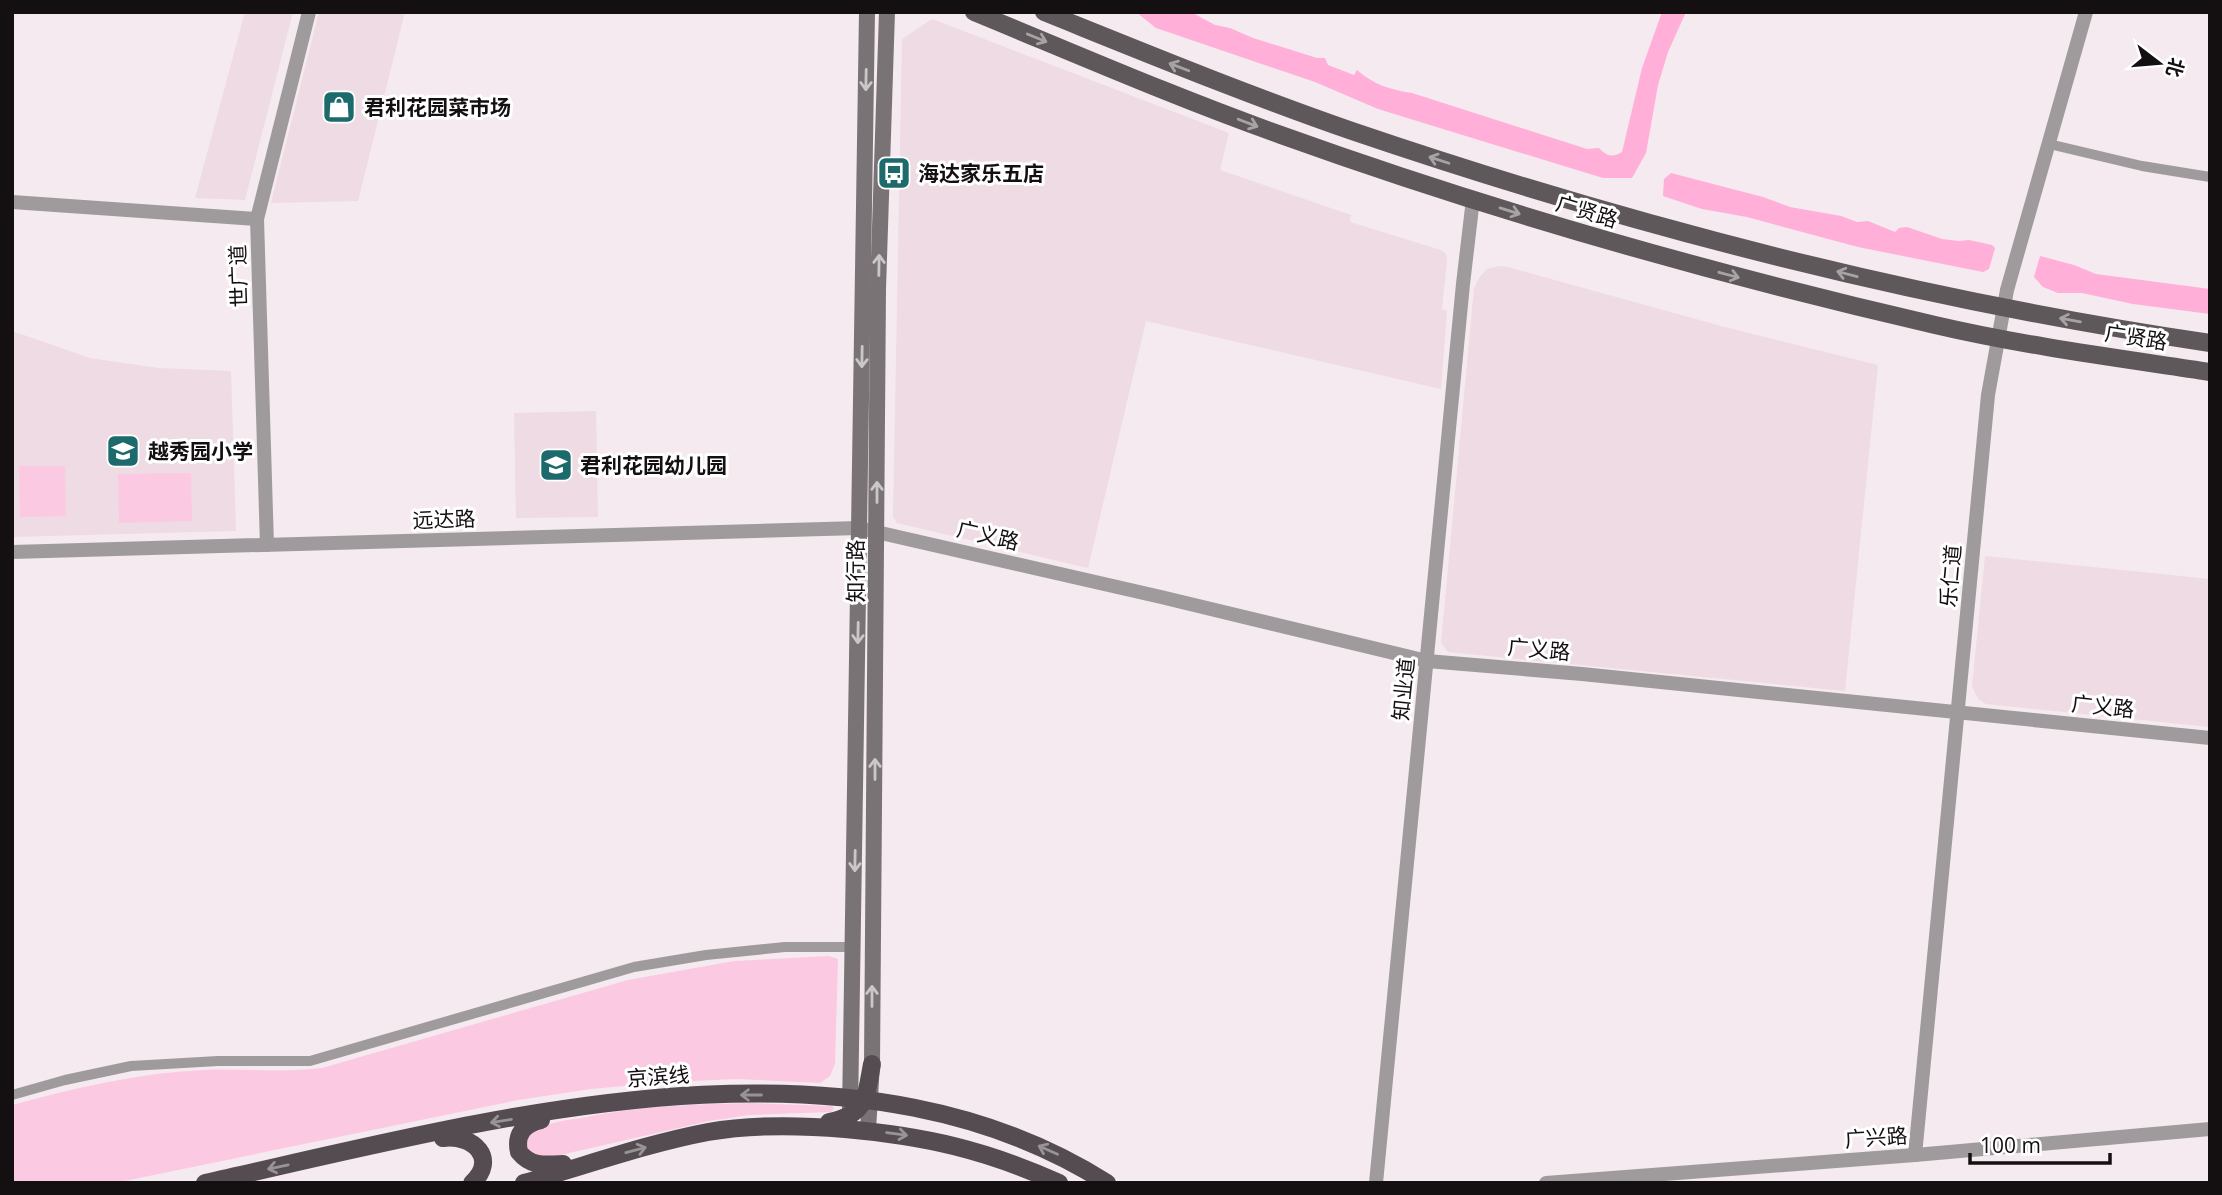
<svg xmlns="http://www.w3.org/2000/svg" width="2222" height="1195" font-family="'Open Sans','Noto Sans SC',sans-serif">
<rect width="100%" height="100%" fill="#f5eaef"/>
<g fill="#eedbe4">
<polygon points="245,12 293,12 245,200 195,198"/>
<polygon points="319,12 405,12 358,201 271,203"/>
<polygon points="932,19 1229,133 1220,170 1351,215 1350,222 1441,250 1446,254 1447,261 1442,309 1447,311 1441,389 1146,321 1088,568 897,523 893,517 902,39"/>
<polygon points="1499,266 1508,267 1721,326 1878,365 1845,691 1448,652 1441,643 1474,288 1479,278 1487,269"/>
<polygon points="12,331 90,358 158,368 231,371 236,531 12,537"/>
<polygon points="596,411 598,517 516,518 514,413"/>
<polygon points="1985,556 2210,579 2210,727 1986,704 1978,699 1972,686"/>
</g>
<g fill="#fcc9e2">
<polygon points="19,466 65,466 66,516 20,517"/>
<polygon points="191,473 192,521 119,523 118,474"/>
<path d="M829,956L838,959L835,1064L830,1076L820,1083L737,1079L668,1082L591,1089L518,1100L115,1183H12V1105C75,1088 138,1073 203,1070C243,1068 283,1073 322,1068L628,980L734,961Z"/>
<path d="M752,1103L832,1106L834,1109L831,1112L749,1115L709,1121L543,1159L526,1150L525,1136C545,1122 563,1121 586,1117C641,1106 696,1104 752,1103Z"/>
</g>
<g fill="#ffafd8">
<path d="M1136,12H1191L1215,25L1230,28L1253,38L1317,58H1325L1328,65L1354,75L1357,70C1373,84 1390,90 1412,93L1587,149L1599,148C1607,156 1612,158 1622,152L1642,68L1662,12H1686L1668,52L1658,85L1646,153L1632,178H1603L1378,109L1315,82L1156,28Z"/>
<polygon points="1671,173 1763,197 1790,207 1841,216 1857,222 1868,221 1895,232 1899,228 1907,227 1942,239 1959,241 1969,240 1992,245 1995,248 1989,269 1983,272 1858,247 1747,217 1702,209 1663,196 1664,179"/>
<polygon points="2040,256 2074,265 2096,274 2210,289 2210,314 2133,304 2082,293 2058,293 2043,287 2034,277"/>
</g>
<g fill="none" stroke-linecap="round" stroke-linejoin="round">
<g stroke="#9f9b9d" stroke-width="10">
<polyline points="2049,144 2142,166 2210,177"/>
<polyline points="12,1095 65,1080 131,1066 218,1061 310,1061 634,967 706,955 785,947 853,947"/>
</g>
<g stroke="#9f9b9d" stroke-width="14">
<polyline points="12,202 257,219"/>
<polyline points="267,545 257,219 309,12"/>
<polyline points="12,552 859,528 1161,597 1427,661 1582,674 2210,738"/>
<polyline points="1915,1155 1988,395 2007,290 2086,12"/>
<polyline points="1376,1183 1463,284 1473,199"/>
<polyline points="1546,1183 1915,1155 2210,1129"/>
</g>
<g stroke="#7a7376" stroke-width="16">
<polyline points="850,1112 867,12"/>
<polyline points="868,1130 872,1064 878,289 887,12"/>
</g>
<g stroke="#5f585b" stroke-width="18">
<path d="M974,12C1076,54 1177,98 1281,135C1495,212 1714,274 1935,325C2025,346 2118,358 2210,372"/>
<path d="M1044,12C1146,53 1248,95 1352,131C1631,226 1918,300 2210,343"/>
</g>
<g stroke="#544c50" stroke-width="18">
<path d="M541,1120C524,1124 515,1134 519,1152C531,1167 545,1165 563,1164"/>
<path d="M829,1122C866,1115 866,1097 872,1064"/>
<path d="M443,1138C474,1134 498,1159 472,1183"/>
<path d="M205,1183C484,1121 846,1017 1107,1183"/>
<path d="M524,1183C585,1166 645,1144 708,1132C754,1124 799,1125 845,1129C925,1136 986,1150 1059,1183"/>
</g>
</g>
<defs><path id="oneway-shaft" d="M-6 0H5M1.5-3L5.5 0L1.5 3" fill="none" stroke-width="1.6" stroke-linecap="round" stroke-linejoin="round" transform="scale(1.75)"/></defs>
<g stroke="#a7a3a5">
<use href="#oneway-shaft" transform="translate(1037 38) rotate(22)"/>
<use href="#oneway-shaft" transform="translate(1179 67) rotate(-159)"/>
<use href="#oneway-shaft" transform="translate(1248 123) rotate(21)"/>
<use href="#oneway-shaft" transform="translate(1439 160) rotate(-162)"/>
<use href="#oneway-shaft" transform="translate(1510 211) rotate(17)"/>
<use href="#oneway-shaft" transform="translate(1847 274) rotate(-165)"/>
<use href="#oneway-shaft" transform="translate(1729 275) rotate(15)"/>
<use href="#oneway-shaft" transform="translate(2070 320) rotate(-170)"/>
</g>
<g stroke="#cac7c8">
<use href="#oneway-shaft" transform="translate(866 80) rotate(91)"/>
<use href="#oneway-shaft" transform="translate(879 265) rotate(-89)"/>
<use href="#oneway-shaft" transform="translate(862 357) rotate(91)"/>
<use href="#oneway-shaft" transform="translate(877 492) rotate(-90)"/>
<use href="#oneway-shaft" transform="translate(858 633) rotate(91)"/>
<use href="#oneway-shaft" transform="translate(875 769) rotate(-90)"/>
<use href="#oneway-shaft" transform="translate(855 861) rotate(91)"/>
<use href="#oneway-shaft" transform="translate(872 996) rotate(-90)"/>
</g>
<g stroke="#989496">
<use href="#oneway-shaft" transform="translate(751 1095) rotate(-180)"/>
<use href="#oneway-shaft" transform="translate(501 1121) rotate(171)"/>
<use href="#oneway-shaft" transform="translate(897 1134) rotate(7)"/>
<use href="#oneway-shaft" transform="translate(636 1150) rotate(-15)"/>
<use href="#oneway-shaft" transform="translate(1048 1150) rotate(-156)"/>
<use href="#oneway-shaft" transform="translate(278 1167) rotate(168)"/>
</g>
<defs>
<symbol id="shop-square" viewBox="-11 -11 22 22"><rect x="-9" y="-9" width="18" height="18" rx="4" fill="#1d6a6c" stroke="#fff"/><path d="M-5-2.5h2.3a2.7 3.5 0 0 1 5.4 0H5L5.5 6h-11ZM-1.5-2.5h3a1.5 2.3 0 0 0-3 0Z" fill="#fff"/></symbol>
<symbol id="bus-square" viewBox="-11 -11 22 22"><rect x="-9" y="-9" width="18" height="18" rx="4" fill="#1d6a6c" stroke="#fff"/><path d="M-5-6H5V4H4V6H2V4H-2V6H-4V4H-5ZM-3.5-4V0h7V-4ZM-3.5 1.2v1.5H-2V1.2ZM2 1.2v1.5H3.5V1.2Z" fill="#fff"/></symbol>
<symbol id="school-square" viewBox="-11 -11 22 22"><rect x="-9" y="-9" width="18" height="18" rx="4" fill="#1d6a6c" stroke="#fff"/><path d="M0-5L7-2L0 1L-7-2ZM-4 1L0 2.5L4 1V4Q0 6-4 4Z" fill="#fff"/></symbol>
</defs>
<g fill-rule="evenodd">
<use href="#shop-square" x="320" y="88" width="38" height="38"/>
<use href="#bus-square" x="875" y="154" width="38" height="38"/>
<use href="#school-square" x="104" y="432" width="38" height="38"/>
<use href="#school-square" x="537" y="446" width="38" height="38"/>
</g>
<g text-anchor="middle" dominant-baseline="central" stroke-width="6" stroke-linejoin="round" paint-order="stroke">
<g font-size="21" font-weight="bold" fill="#141012" stroke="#fff" text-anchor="start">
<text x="364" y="107">君利花园菜市场</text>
<text x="918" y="173">海达家乐五店</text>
<text x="148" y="451">越秀园小学</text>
<text x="580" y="465">君利花园幼儿园</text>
</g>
<g font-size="21" fill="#141012" stroke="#fff">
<text transform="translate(1587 211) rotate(17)">广贤路</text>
<text transform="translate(238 276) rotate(-92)">世广道</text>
<text transform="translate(2136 337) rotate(9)">广贤路</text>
<text transform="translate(444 519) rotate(-2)">远达路</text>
<text transform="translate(988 535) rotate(13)">广义路</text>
<text transform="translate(855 571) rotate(-90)">知行路</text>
<text transform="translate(1950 576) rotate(-85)">乐仁道</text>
<text transform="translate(1539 649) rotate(5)">广义路</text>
<text transform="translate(1403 689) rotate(-84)">知业道</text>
<text transform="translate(2103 706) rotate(6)">广义路</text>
<text transform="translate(658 1076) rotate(-4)">京滨线</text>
<text transform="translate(1876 1137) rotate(-4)">广兴路</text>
</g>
</g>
<rect width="2222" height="1195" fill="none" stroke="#141012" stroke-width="28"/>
<g transform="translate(2159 63) rotate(106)" stroke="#ffffff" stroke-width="5" paint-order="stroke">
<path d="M0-5L12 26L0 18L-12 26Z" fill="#141012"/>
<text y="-10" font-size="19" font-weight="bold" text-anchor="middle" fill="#141012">北</text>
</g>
<path d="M1970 1153v10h140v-10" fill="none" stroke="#141012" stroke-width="3.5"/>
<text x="1980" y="1153" font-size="21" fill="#141012" stroke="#ffffff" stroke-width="5" paint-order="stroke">100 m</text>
</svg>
